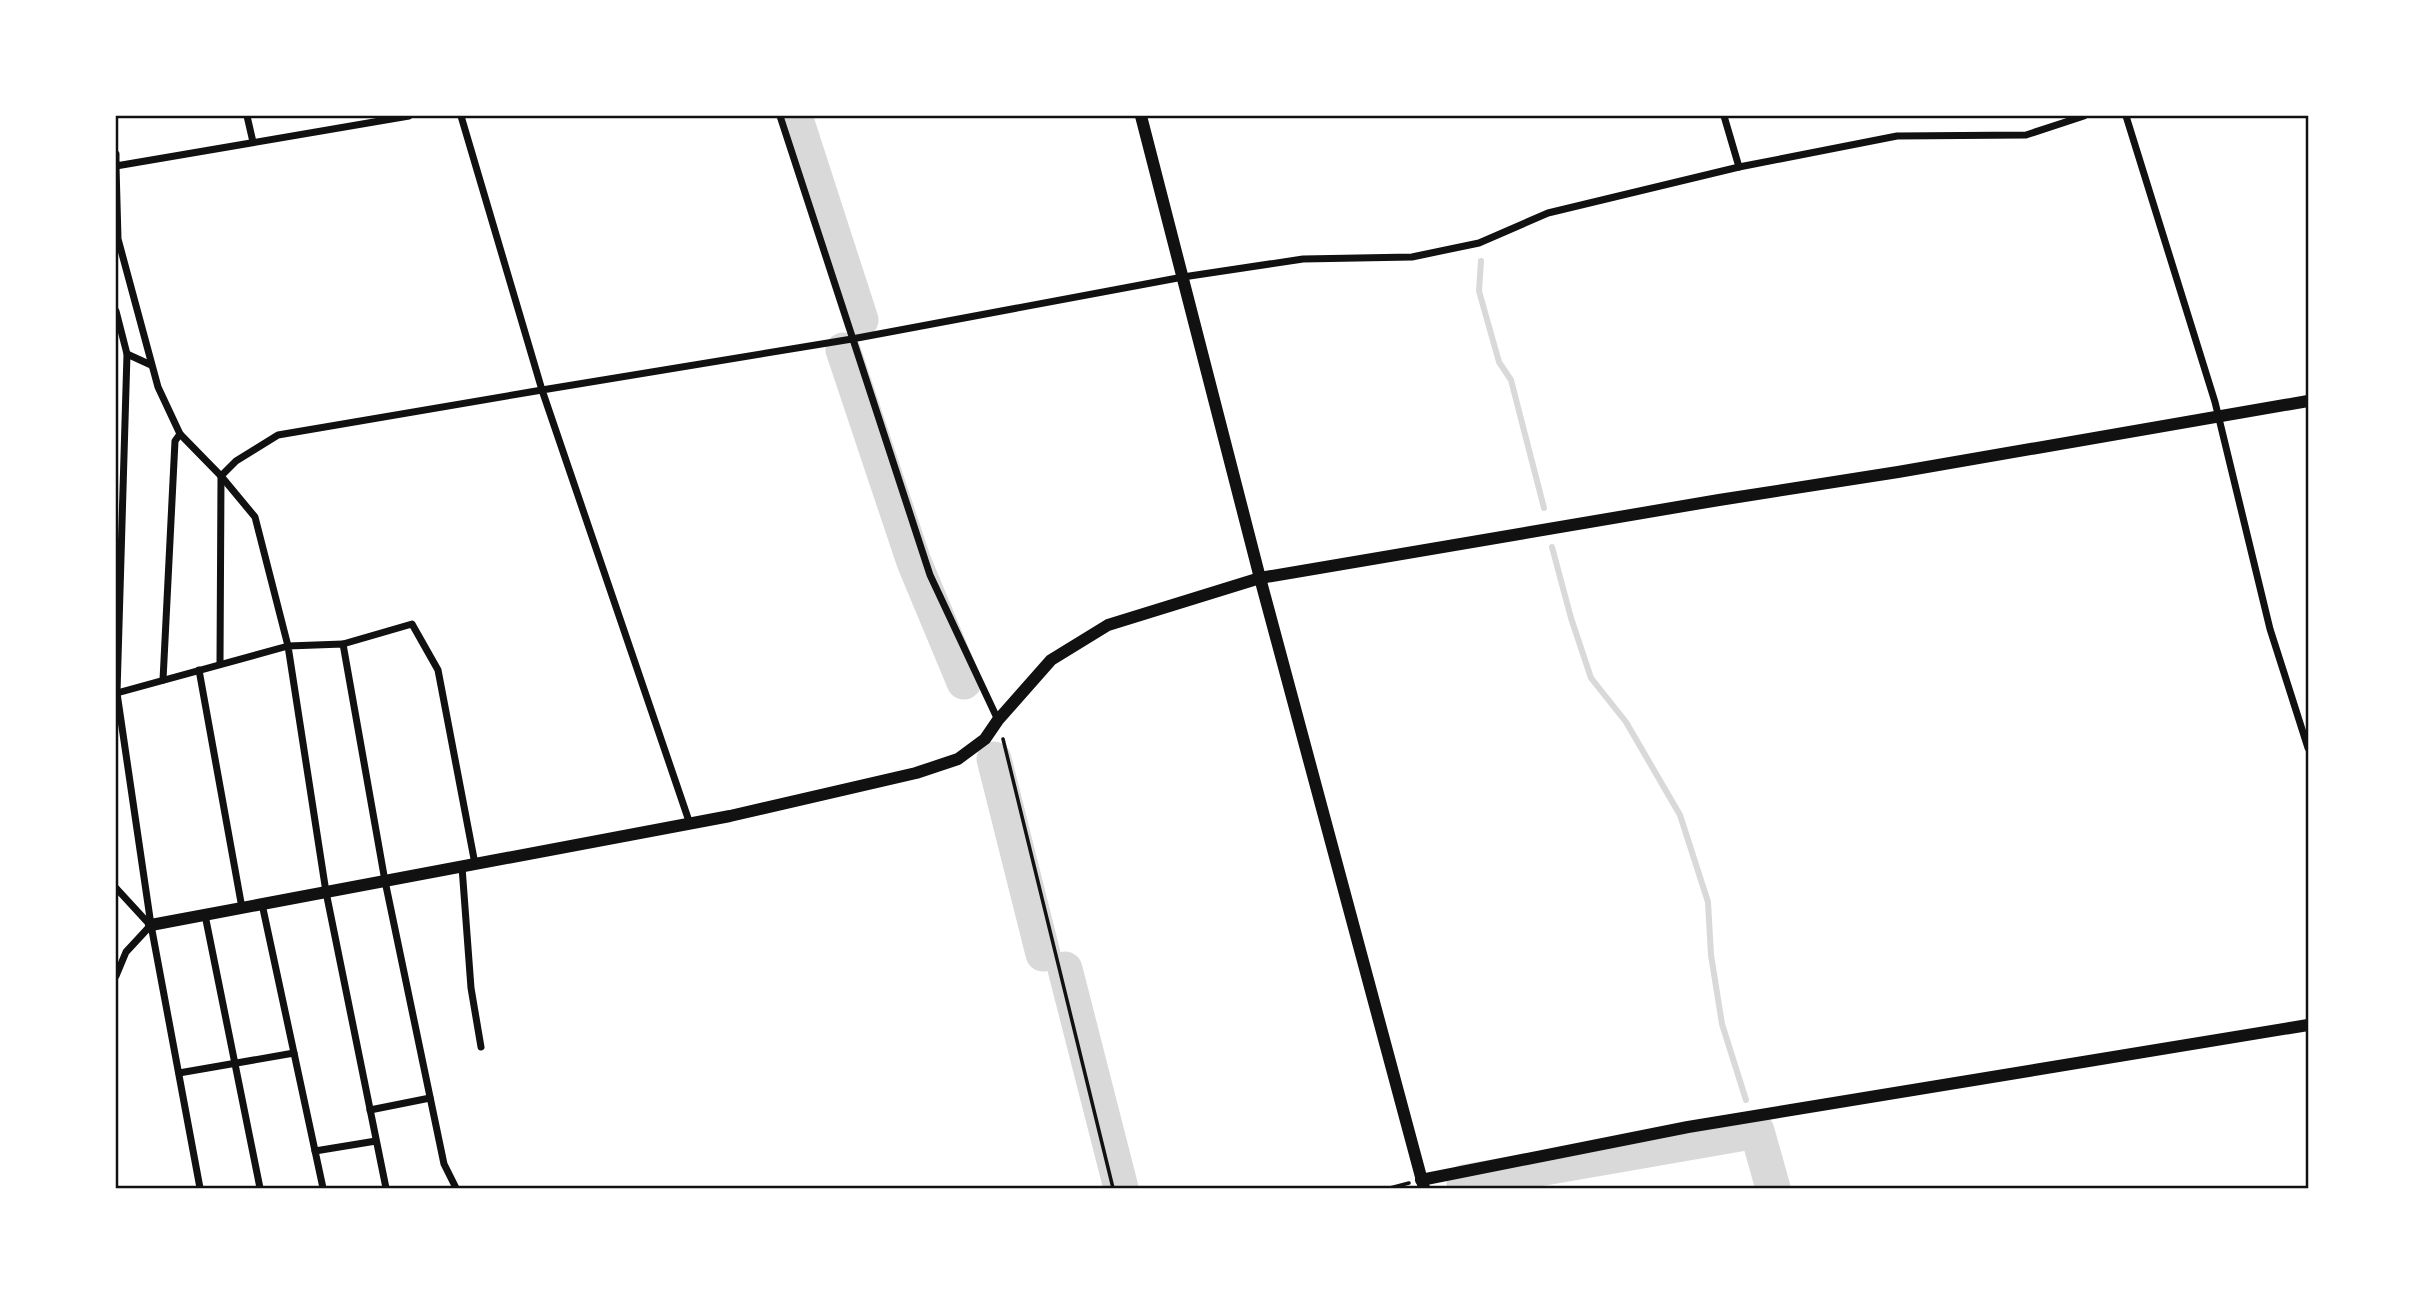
<svg xmlns="http://www.w3.org/2000/svg" width="2424" height="1304" font-family="'Alegreya Sans',sans-serif">
<rect width="100%" height="100%" fill="#fff"/>
<g fill="none" stroke-linecap="round" stroke-linejoin="round">
<g stroke="#d9d9d9" stroke-width="6">
<polyline points="1481,261 1479,291 1499,362 1511,380 1544,508"/>
<polyline points="1552,547 1571,618 1591,678 1626,722 1680,815 1708,902 1711,955 1722,1024 1746,1100"/>
</g>
<g stroke="#d9d9d9" stroke-width="35">
<polyline points="795,116 861,320"/>
<polyline points="843,350 914,562 964,682"/>
<polyline points="994,759 1043,954"/>
<polyline points="1065,969 1121,1188"/>
<polyline points="1464,1182 1757,1131 1773,1188"/>
</g>
<g stroke="#111" stroke-width="3.5">
<polyline points="1003,739 1113,1188"/>
<polyline points="1390,1188 1409,1183"/>
</g>
<g stroke="#111" stroke-width="7">
<polyline points="247,116 253,142"/>
<polyline points="780,116 930,575 998,720"/>
<polyline points="2126,116 2215,402 2270,629 2308,748"/>
<polyline points="116,154 116,166 409,116"/>
<polyline points="116,166 118,239 158,387 180,434 221,476 236,461 278,435 542,390 461,116"/>
<polyline points="1739,167 1897,136 2026,135 2084,116"/>
<polyline points="116,311 127,354 151,365"/>
<polyline points="343,644 412,624 438,670 475,864"/>
<polyline points="220,664 221,477"/>
<polyline points="199,670 242,908"/>
<polyline points="163,680 175,441 180,434"/>
<polyline points="117,693 127,354"/>
<polyline points="690,824 542,390 852,339 1183,277 1303,259 1412,257 1479,243 1548,213 1739,167 1724,116"/>
<polyline points="462,867 471,988 481,1047"/>
<polyline points="116,888 150,925"/>
<polyline points="262,904 323,1188"/>
<polyline points="205,915 260,1188"/>
<polyline points="116,976 126,952 151,925"/>
<polyline points="179,1073 294,1053"/>
<polyline points="370,1110 430,1098"/>
<polyline points="315,1151 376,1141"/>
<polyline points="200,1188 151,925 117,693 288,646 255,517 221,476"/>
<polyline points="386,1188 326,892 288,646 343,644 385,881 444,1164 456,1188"/>
</g>
<g stroke="#111" stroke-width="12">
<polyline points="1141,116 1260,578 1424,1188"/>
<polyline points="151,925 730,816 916,773 958,759 985,739 998,720 1051,660 1108,625 1260,578 1719,500 1898,472 2308,401"/>
<polyline points="1421,1180 1688,1127 2308,1025"/>
</g>
</g>
<rect width="2424" height="1304" fill="none" stroke="#ffffff" stroke-width="234"/>
<rect x="117" y="117" width="2190" height="1070" fill="none" stroke="#111" stroke-width="2.5"/>
</svg>
